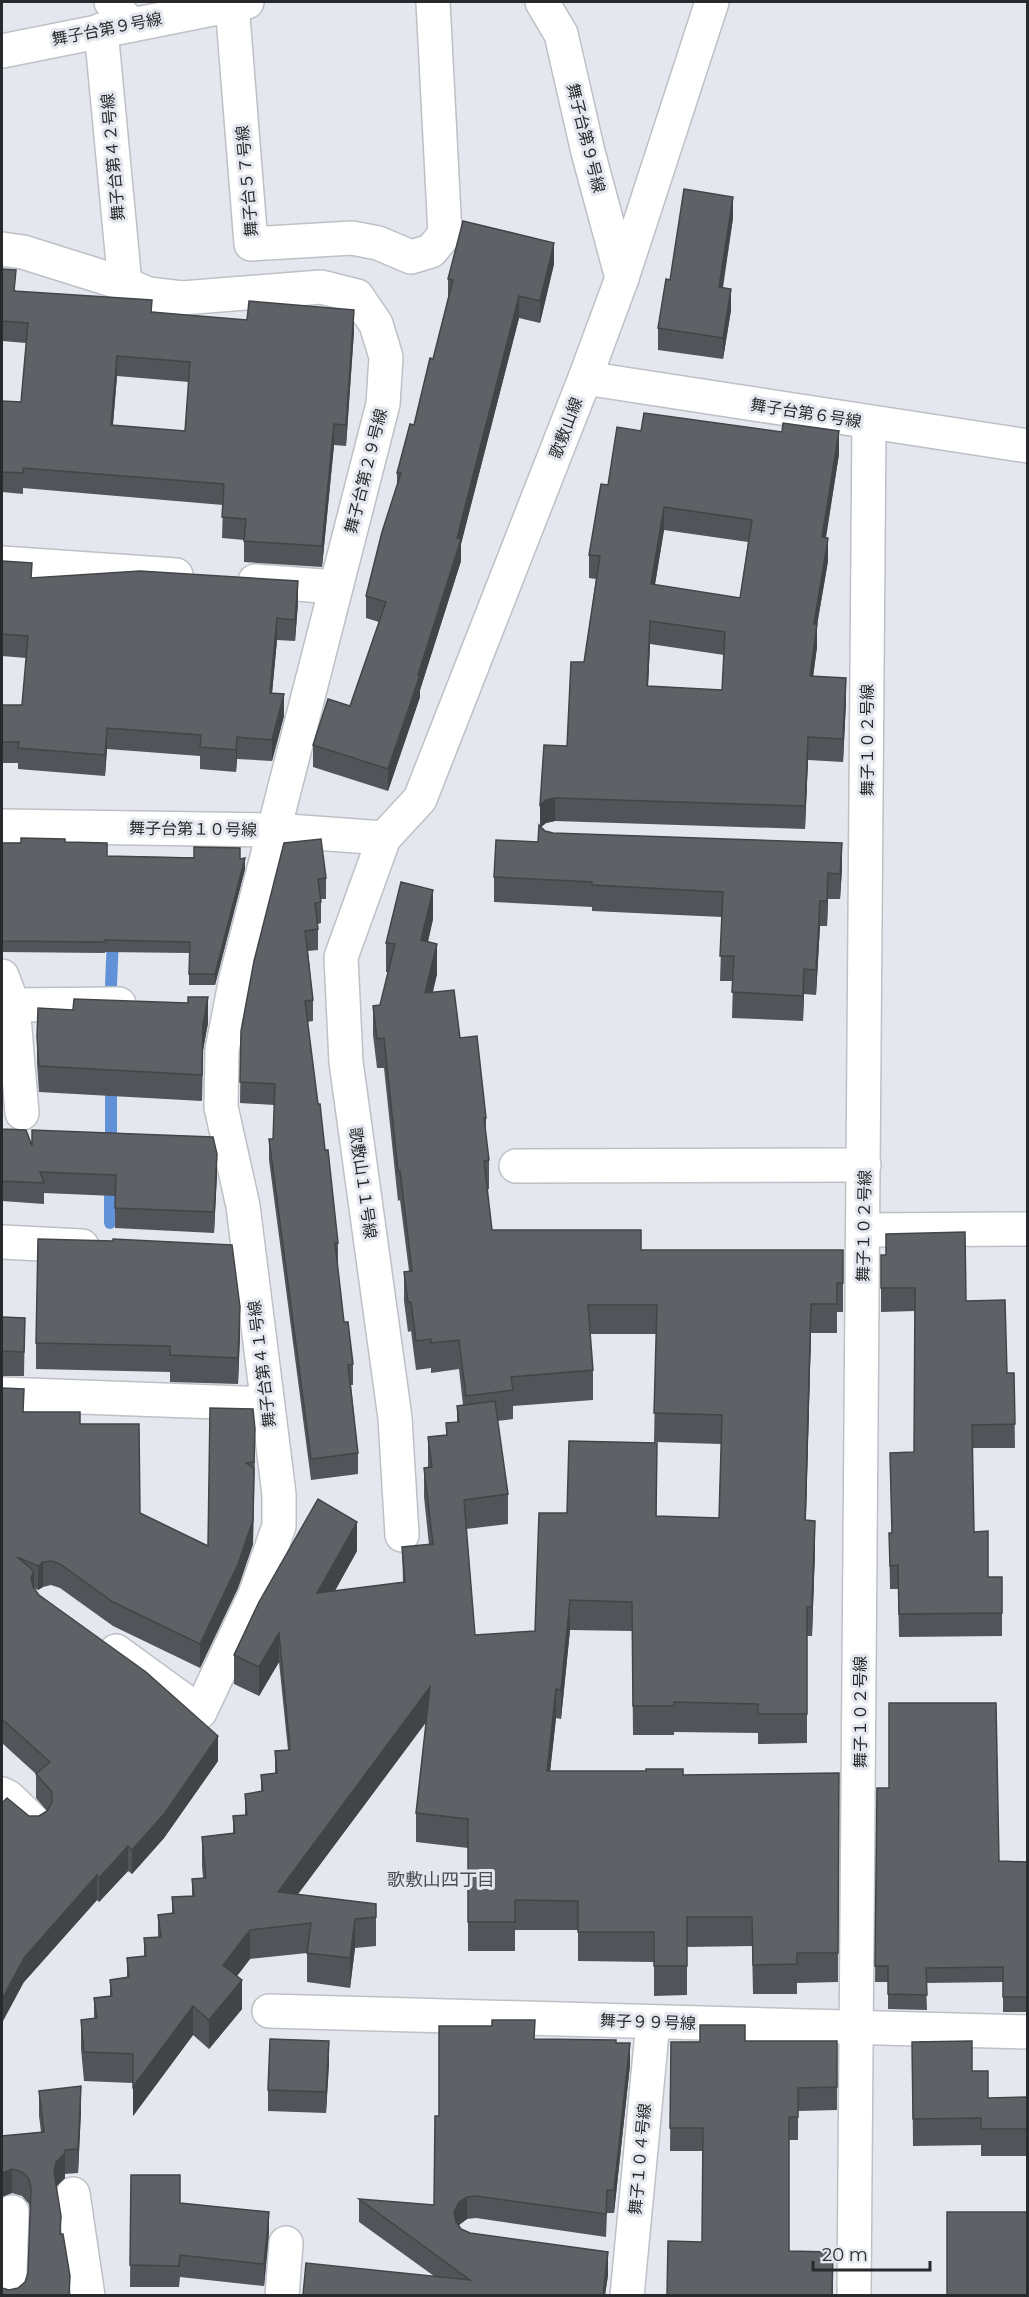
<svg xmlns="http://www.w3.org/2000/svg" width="1029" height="2297" font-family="Montserrat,'Noto Sans JP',sans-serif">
<rect width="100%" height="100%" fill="#e4e8ee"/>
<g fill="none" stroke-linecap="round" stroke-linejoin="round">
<g stroke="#6192d8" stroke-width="12">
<polyline points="111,985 113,937"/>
<polyline points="111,1149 111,1080"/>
<polyline points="110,1223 110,1179"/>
</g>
<defs>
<g id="minor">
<polyline points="111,2 131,25"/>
<polyline points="542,2 561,34 588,152 622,278"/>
<polyline points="232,4 251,244 352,238 378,243 411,257 431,251 445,234 433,2"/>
<polyline points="101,30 125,284"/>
<polyline points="2,51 247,2"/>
<polyline points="2,249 23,252 125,284 148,294 182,298 321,287 357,296 376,324 386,357 383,404 236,978 222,1050 221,1107 243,1206 279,1494 279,1526 255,1595 200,1712 116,1651"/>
<polyline points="585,378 1028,446"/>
<polyline points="2,563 176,575"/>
<polyline points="255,581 336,587"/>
<polyline points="2,826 274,830 384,838 341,957 346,1062 395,1418 402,1535"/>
<polyline points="2,976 13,1005 119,1004"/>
<polyline points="13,1005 22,1113"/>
<polyline points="516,1166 864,1165"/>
<polyline points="863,1230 1028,1229"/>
<polyline points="2,1242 82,1246"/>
<polyline points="2,1394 267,1404"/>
<polyline points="2,1794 8,1797 34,1822"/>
<polyline points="269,2011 1028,2032"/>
<polyline points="73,2194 88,2296"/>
<polyline points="9,2296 12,2212"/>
<polyline points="282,2296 286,2243"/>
<polyline points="627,2296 653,2022"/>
<polyline points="854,2296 869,423"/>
</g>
<polyline id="tertiary" points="384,838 420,799 585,378 622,278 712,2"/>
</defs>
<use href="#minor" stroke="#bdc1c6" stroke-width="36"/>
<use href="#tertiary" stroke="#bdc1c6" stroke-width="36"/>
<use href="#minor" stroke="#fff" stroke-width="33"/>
<use href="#tertiary" stroke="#fff" stroke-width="33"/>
</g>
<g fill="#515459" fill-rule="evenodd">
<polygon points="733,218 723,288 731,310 723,359 658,350 658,328 670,280"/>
<polygon points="554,264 540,323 519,318 461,544 461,561 420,690 420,697 388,791 313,767 313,745 350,706 379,622 366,618 366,596 397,485 397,473 414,425 433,359 448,298 448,279"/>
<path d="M2,269L16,291L152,312L354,331L346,446L334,445L322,567L244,562V540L222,538L223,505L23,488V494L2,492V401L21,402L26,343L2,341ZM117,376L189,382L185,431L113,425Z"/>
<path d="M641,431L839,454L826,538L828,561L817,625V647L813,677L846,701L843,762L808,760L805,829L555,821L546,823L541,827L545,831L553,833L842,868L840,899H828L827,926H820L816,995L804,994L803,1021L732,1018L733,981H720L722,917L592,911V907L494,902V877L538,842L540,827L567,746L584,662L596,579L589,578V555L608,485ZM664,530L748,542L740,598L655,585ZM650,644L724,655L722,690L648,686Z"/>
<polygon points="2,561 32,578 298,603 295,641 277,640 272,693 284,716 272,761 237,759 236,772 200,769 200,756 107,749 105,776 18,769 18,763 2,763 2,705 22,705 26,658 2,656"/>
<polygon points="65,842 107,856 240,858 245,869 215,985 189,985 189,953 105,952 105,953 2,952 2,843"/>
<polygon points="284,843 326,878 326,899 321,899 321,923 318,924 318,950 308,951 313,1000 313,1021 307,1022 318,1104 325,1150 338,1243 338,1264 337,1264 344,1322 353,1364 353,1385 351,1385 358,1453 358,1474 311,1480 269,1160 269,1139 273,1139 274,1105 240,1103 241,1031"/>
<path d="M433,919L428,942L437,974L433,992L460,1038L486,1118V1140L489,1160V1189L487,1190L492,1230L641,1250H843V1312H837V1333H811L806,1520L815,1550L812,1636H807V1743L758,1744V1733L674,1732V1735H633L632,1631L570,1630L561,1719L556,1718L550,1771L683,1775L839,1773L838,1982L797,1983V1994H753L752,1946L687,1947V1995L654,1996V1962L578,1961V1930H515V1951H468V1848L416,1842V1813L426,1722L298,1894L376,1904V1946L355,1948L350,1988L307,1982V1953L250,1959L237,1976L242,2009L209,2049L193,2035L133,2116V2083L84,2081L81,2049V2020L94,2018V1998L110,1996V1980L127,1978V1958L144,1956V1938L158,1937V1915L172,1914V1897L192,1896V1879L203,1878L202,1866V1837L233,1833V1816L245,1815V1794L261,1792V1775L275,1774V1751L288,1750L279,1662L259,1696L234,1684V1655L357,1551L335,1591L403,1582L402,1547L429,1545L424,1497V1468L428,1467V1437L446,1435V1423L457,1422V1406L463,1405L459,1369L431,1373V1368L416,1370L411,1331L408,1332L404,1301V1272L409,1271L400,1200L398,1201L384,1068H377L373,1035V1006L380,1005L388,972H386V943ZM590,1334H656L654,1442L721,1444L719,1518L656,1516L657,1472L567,1513L535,1631L475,1635L466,1529L508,1524V1494L497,1421L513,1419V1406L593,1400V1370Z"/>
<polygon points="208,1023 203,1050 202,1101 39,1092 37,1063 37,1037"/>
<polygon points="2,1127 2,1129 32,1146 217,1174 214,1233 115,1228 115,1196 44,1193 44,1204 2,1201"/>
<polygon points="881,1255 966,1301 1007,1373 1014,1373 1015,1448 972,1448 974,1532 988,1577 1002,1577 1002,1636 899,1637 898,1589 890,1589 889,1533 891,1533 914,1452 915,1311 881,1312"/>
<polygon points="2,1317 25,1318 24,1376 2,1376"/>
<polygon points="240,1334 238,1384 170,1382 170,1372 36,1369 36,1343"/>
<polygon points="2,1388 24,1412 80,1424 140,1513 208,1546 210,1408 255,1453 253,1544 238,1588 200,1668 113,1626 60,1588 51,1585 43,1587 38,1590 34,1588 39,1595 218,1761 164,1838 132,1874 128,1871 99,1902 97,1900 24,1982 29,1816 39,1816 47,1811 36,1798 36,1774 2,1743"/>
<polygon points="877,1788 999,1861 1028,1862 1028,2012 1003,2012 1003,1982 926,1983 927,2010 888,2009 888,1982 875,1982"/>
<polygon points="534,2039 616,2043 630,2065 614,2213 607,2213 606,2237 476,2218 467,2219 459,2225 461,2229 470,2233 608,2275 605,2295 303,2295 434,2276 359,2222 359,2199 434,2205 439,2116"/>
<polygon points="745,2041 837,2041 837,2110 798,2111 798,2140 789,2140 789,2251 833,2252 833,2295 667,2295 702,2242 703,2151 670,2151 671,2042"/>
<polygon points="912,2042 972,2071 988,2098 1028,2097 1028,2156 981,2156 981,2145 913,2146"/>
<polygon points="329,2063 326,2113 268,2111 268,2090"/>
<polygon points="39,2091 81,2111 78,2173 65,2174 65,2178 56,2186 61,2234 70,2295 9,2290 18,2288 25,2282 28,2273 30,2209 29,2204 22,2196 12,2193 3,2196 2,2136 41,2132 39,2116"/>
<polygon points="131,2175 180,2203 269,2233 264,2286 180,2277 179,2287 130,2287"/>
</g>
<g fill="#424548">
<polygon points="733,197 733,218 719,309 719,287"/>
<polygon points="554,243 554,264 540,323 540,301"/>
<polygon points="731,289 731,310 723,359 723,338"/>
<polygon points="519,296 519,318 461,544 461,561 420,690 420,697 388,791 388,769 457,538"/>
<polygon points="354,310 354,331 346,446 346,425"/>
<polygon points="117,356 117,376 111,446 111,425"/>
<polygon points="334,424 334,445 322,567 322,546"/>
<polygon points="839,431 839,454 822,560 822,537"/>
<polygon points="664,507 664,530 651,607 651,584"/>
<polygon points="828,538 828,561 817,625 817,647 810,699 810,676 814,624"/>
<polygon points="298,581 298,603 295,641 295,620"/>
<polygon points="277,618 277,640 270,715 270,693"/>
<polygon points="650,621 650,644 647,709 647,686"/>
<polygon points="846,678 846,701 843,762 843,739"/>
<polygon points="284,694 284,716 272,761 272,740"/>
<polygon points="107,728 107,749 105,776 105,755"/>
<polygon points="237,737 237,759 236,772 236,750"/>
<polygon points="808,737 808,760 805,829 805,806"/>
<polygon points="555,798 555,821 546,823 540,828 540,805 546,800"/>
<polygon points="842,843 842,868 840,899 840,874"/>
<polygon points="245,858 245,869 215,985 215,974"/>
<polygon points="828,873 828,899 827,926 827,901"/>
<polygon points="433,890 433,919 421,970 421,940"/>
<polygon points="820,901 820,926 816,995 816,970"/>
<polygon points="437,944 437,974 425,1022 425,993"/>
<polygon points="804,969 804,994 803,1021 803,996"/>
<polygon points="208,997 208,1023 203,1050 202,1101 203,1024"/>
<polygon points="217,1154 217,1174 214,1233 214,1212"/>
<polygon points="811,1304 811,1333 805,1550 805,1520"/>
<polygon points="240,1307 240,1334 238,1384 238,1358"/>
<polygon points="2,1351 3,1351 3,1375 2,1376"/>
<polygon points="657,1443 657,1472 656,1546 656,1516"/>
<polygon points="254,1468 253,1544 238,1588 200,1668 200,1644"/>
<polygon points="815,1521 815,1550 812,1636 812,1607"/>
<polygon points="357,1522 357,1551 317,1622 317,1593"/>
<polygon points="43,1562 43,1587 38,1590 38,1566"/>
<polygon points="34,1571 34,1596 31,1578"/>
<polygon points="570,1600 570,1630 561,1719 561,1690"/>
<polygon points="279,1633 279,1662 259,1696 259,1667"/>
<polygon points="430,1687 430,1717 278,1921 278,1892"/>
<polygon points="556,1689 556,1718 547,1800 547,1771"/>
<polygon points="218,1736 218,1761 164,1838 132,1874 132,1850"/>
<polygon points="128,1846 128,1871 99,1902 99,1878"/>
<polygon points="97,1875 97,1900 24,1982 2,2023 2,1999 24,1958"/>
<polygon points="355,1919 355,1948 350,1988 350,1958"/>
<polygon points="250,1930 250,1959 223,1994 223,1965"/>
<polygon points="242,1980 242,2009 209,2049 209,2020"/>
<polygon points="193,2006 193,2035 133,2116 133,2087"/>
<polygon points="329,2041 329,2063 326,2113 326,2092"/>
<polygon points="630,2043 630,2065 614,2213 614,2190"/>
<polygon points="81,2086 81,2111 78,2173 78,2149"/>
<polygon points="65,2150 65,2178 56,2187 54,2172 56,2162"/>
<polygon points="12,2169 12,2193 2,2197 2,2173"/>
<polygon points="467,2197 467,2219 459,2225 454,2235 454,2212 459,2202"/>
<polygon points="269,2212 269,2233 264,2286 264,2264"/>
<polygon points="608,2252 608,2275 605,2295 603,2295"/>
</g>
<g fill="#5e6267" stroke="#424548" stroke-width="1.5" fill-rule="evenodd">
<polygon points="684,189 733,197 719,287 731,289 723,338 658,328 666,279 670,280"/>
<polygon points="463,221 554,243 540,301 519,296 457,538 461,539 418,675 420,675 388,769 313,745 328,699 350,706 386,602 366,596 382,532 401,473 397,473 410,424 414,425 430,358 433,359 453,280 448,279"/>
<path d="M2,269L16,270L14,291L152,300L151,312L247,320L249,301L354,310L346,425L334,424L322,546L244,541L246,519L222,517L224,484L23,468V473L2,472V401L21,402L28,323L2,321ZM117,356L190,362L185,431L111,425Z"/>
<path d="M644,413L782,432L783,423L839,431L822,537L828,538L814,624H817L810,676L846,678L843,739L808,737L805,806L555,798L546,800L540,805L544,745L567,746L571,662H584L600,556L589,555L601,484L608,485L617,427L641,431ZM664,507L752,520L740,598L651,584ZM650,621L725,632L722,690L647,686Z"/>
<polygon points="2,561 32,563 31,578 140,571 298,581 295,620 277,618 270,693 284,694 272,740 237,737 236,750 200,747 201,735 107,728 105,755 18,748 19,742 2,742 2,705 22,705 28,636 2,634"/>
<polygon points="539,825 545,831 553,833 842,843 840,874 828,873 827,901 820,901 816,970 804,969 803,996 732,992 734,956 720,956 723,892 592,885 592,882 494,877 496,840 538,842"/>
<polygon points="21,838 65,839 65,842 107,843 107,856 194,858 194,847 240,848 240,859 245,858 215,974 189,974 190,942 105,940 105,942 2,941 2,843 21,843"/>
<polygon points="321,839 326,878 318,879 321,902 315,903 318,929 305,931 313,1000 305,1001 318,1104 320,1104 325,1150 328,1150 338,1243 335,1243 344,1322 348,1322 353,1364 348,1365 358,1453 311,1459 269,1139 273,1139 275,1084 240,1082 241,1031 254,961 284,843"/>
<polygon points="401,882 433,890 421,940 437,944 425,993 454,990 460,1038 477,1036 486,1118 484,1118 489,1160 484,1161 492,1230 641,1230 641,1250 843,1250 843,1283 837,1283 837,1304 811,1304 805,1520 815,1521 812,1607 807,1607 807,1714 758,1714 758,1704 674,1702 674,1706 633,1706 632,1602 570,1600 561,1690 556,1689 547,1771 646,1771 646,1769 683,1769 683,1775 839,1773 838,1953 797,1953 797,1964 753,1965 752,1917 687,1917 687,1966 654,1966 654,1932 578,1932 578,1901 515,1900 515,1922 468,1922 468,1819 416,1813 430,1687 278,1892 376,1904 376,1917 355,1919 350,1958 307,1953 311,1923 250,1930 223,1965 242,1980 209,2020 193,2006 133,2087 133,2054 84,2052 81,2020 97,2018 94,1998 112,1996 110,1980 129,1977 127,1958 146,1956 144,1938 161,1937 158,1915 174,1913 172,1897 194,1896 192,1879 206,1878 202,1837 235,1833 233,1816 247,1815 245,1794 263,1791 261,1775 277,1773 275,1751 290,1750 279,1633 259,1667 234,1655 259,1602 318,1499 357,1522 317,1593 405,1582 402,1547 433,1544 424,1468 432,1467 428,1437 447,1435 446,1423 459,1422 457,1406 495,1401 508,1494 464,1500 475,1635 535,1631 539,1513 567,1513 569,1441 657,1443 656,1516 719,1518 722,1415 654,1413 657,1305 588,1305 593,1370 511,1377 513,1390 466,1396 459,1340 431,1343 431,1339 416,1341 411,1302 408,1302 404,1272 412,1271 400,1171 398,1171 384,1038 377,1039 373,1006 380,1005 395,944 386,943"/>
<polygon points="188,997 208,997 203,1024 202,1075 39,1066 37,1037 38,1008 73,1010 74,999 188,1003"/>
<polygon points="2,1127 2,1129 26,1130 32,1146 32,1130 213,1137 217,1154 214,1212 115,1208 116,1175 40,1172 44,1183 2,1181"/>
<polygon points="965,1232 966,1301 1005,1300 1007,1373 1014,1373 1015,1424 972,1425 974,1532 988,1531 988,1577 1002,1577 1002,1613 899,1614 898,1565 890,1566 889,1533 892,1533 890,1453 914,1452 915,1288 881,1288 881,1255 886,1255 886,1234"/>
<polygon points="38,1239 113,1241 113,1239 232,1245 240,1307 238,1358 170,1355 170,1346 36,1343"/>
<polygon points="2,1317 25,1318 24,1352 2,1351"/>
<polygon points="2,1388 24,1389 23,1412 80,1412 80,1424 139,1424 140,1513 208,1546 210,1408 253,1409 255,1429 254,1462 246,1463 254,1468 253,1520 238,1564 200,1644 113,1602 60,1564 51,1561 43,1562 38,1566 17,1557 34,1571 31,1578 33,1587 39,1595 146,1672 218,1736 164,1814 132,1850 128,1846 99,1878 97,1875 24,1958 2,1999 2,1803 7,1798 29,1816 39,1816 47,1811 52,1802 52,1792 36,1774 50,1762 2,1719"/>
<polygon points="889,1703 996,1703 999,1861 1028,1862 1028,1997 1003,1997 1003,1967 926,1968 927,1995 888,1994 888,1966 875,1966 877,1788 889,1788"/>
<polygon points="492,2020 535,2020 534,2039 616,2040 616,2043 630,2043 614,2190 607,2190 606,2214 476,2196 467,2197 459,2202 454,2212 456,2222 461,2229 470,2233 608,2252 603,2295 303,2295 306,2263 470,2280 359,2199 434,2205 435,2116 439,2116 439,2026 492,2026"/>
<polygon points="700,2025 745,2025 745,2041 837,2041 837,2087 798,2088 798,2117 789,2117 789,2251 833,2252 832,2295 667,2295 668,2241 702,2242 703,2128 670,2128 671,2042 700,2042"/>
<polygon points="270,2039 329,2041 326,2092 268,2090"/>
<polygon points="972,2041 972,2071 988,2071 988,2098 1028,2097 1028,2129 981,2129 981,2118 913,2119 912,2042"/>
<polygon points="81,2086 78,2149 65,2150 65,2153 56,2162 54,2172 61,2216 60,2234 63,2234 70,2276 69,2295 2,2295 2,2288 9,2290 18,2288 25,2282 28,2273 31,2188 29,2179 22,2172 12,2169 2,2173 2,2136 44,2132 39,2091"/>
<polygon points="131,2175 180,2175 180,2203 269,2212 264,2264 180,2255 179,2266 130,2265"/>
<rect x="947" y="2212" width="81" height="83"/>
</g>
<g text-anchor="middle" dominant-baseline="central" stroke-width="6" stroke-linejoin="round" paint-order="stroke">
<g font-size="16" fill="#28292c" stroke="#e4e8ee">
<text transform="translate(107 29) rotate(-11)">舞子台第９号線</text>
<text transform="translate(586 138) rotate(76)">舞子台第９号線</text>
<text transform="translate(113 157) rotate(-95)">舞子台第４２号線</text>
<text transform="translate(247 181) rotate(-95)">舞子台５７号線</text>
<text transform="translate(806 413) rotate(9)">舞子台第６号線</text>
<text transform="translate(566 428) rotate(-69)">歌敷山線</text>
<text transform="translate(366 471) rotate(-76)">舞子台第２９号線</text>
<text transform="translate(867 740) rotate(-90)">舞子１０２号線</text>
<text transform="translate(193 829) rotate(1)">舞子台第１０号線</text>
<text transform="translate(363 1183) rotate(82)">歌敷山１１号線</text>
<text transform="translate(864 1226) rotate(-89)">舞子１０２号線</text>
<text transform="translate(262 1364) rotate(-97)">舞子台第４１号線</text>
<text transform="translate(860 1712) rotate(-90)">舞子１０２号線</text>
<text transform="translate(648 2022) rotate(2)">舞子９９号線</text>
<text transform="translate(640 2159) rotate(-85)">舞子１０４号線</text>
</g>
<g font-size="18" fill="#4b4e53" stroke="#e4e8ee">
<text x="441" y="1880">歌敷山四丁目</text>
</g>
</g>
<rect width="1029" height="2297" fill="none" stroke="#28292c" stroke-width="6"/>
<path d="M813 2261v9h117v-9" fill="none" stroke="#28292c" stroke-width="3"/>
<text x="822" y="2261" font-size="18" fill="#28292c" stroke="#e4e8ee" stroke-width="4.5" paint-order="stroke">20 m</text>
</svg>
